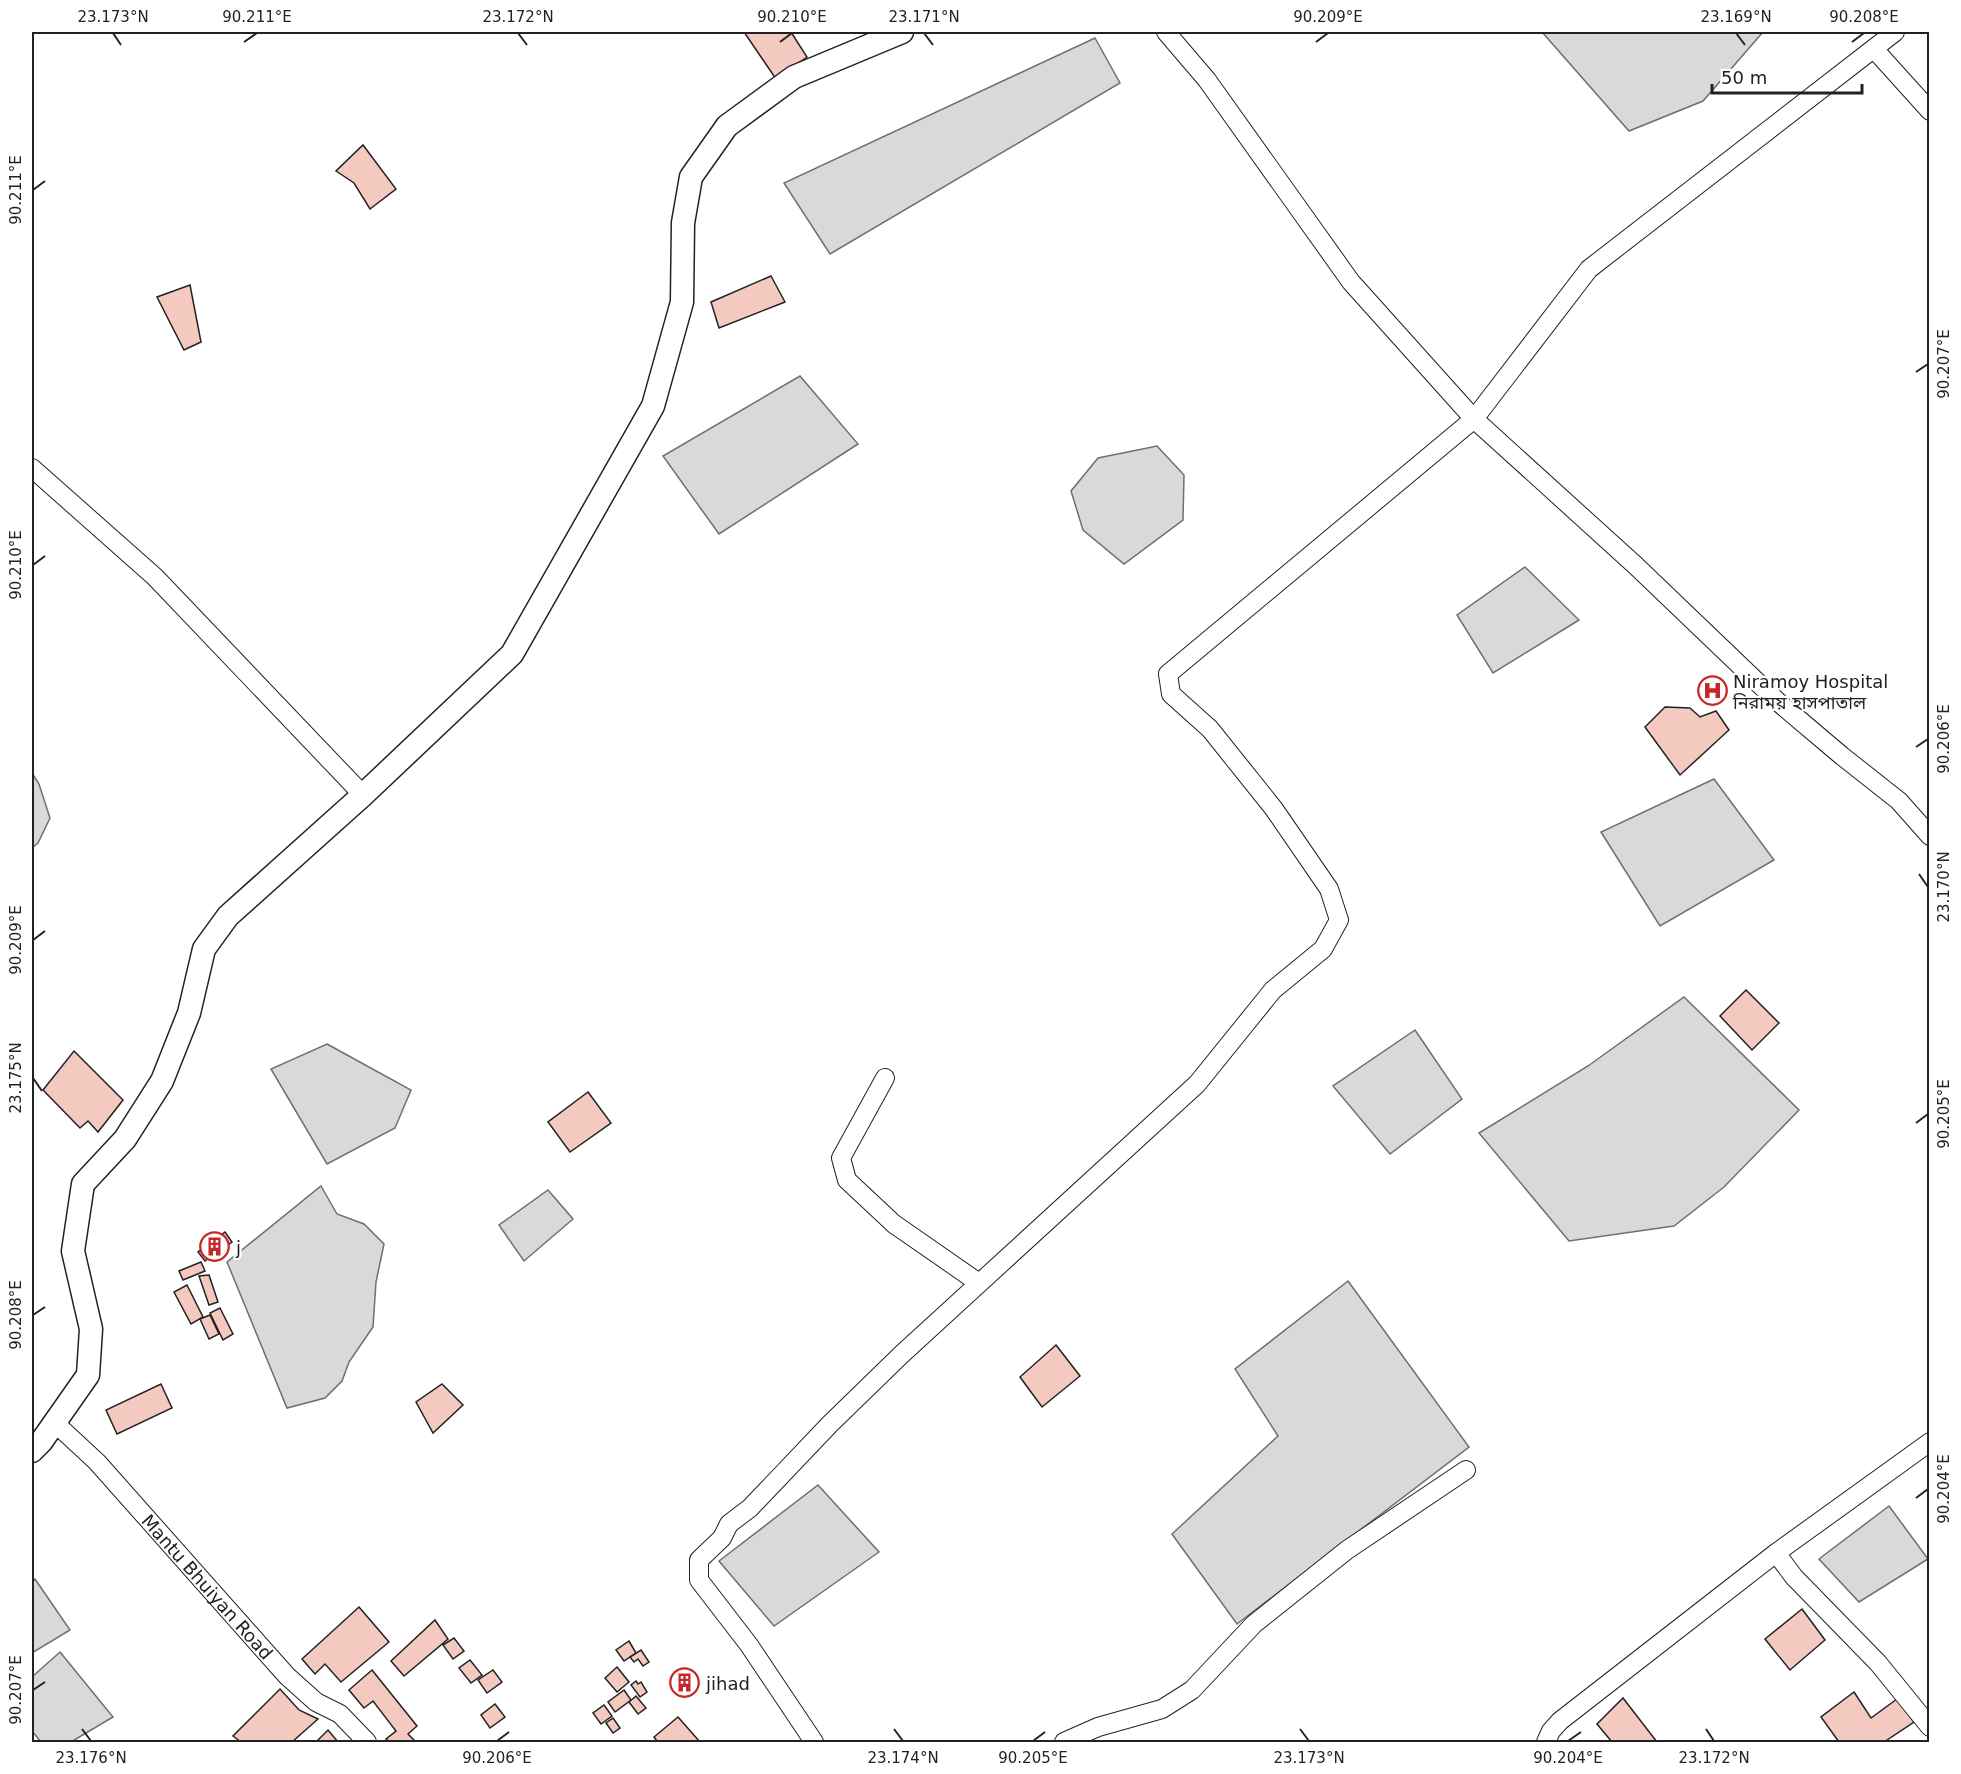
<svg xmlns="http://www.w3.org/2000/svg" width="1961" height="1774" font-family="'DejaVu Sans','Noto Sans Bengali',sans-serif">
<rect width="100%" height="100%" fill="#fff"/>
<g fill="#d9d9d9" stroke="#6f6f6f" stroke-width="1.5">
<polygon points="1542,32 1763,32 1703,101 1629,131"/>
<polygon points="1095,38 1120,83 830,254 784,183"/>
<polygon points="800,376 858,444 719,534 663,456"/>
<polygon points="1157,446 1184,475 1183,520 1124,564 1083,530 1071,491 1098,458"/>
<polygon points="1525,567 1579,620 1493,673 1457,615"/>
<polygon points="32,773 39,784 50,818 38,843 32,848"/>
<polygon points="1714,779 1774,860 1660,926 1601,832"/>
<polygon points="1684,997 1799,1110 1724,1187 1674,1226 1569,1241 1479,1133 1588,1066"/>
<polygon points="1415,1030 1462,1099 1390,1154 1333,1086"/>
<polygon points="327,1044 411,1090 395,1128 327,1164 271,1069"/>
<polygon points="321,1186 337,1214 364,1224 384,1244 376,1282 373,1327 349,1362 342,1381 325,1398 287,1408 227,1262"/>
<polygon points="548,1190 573,1219 524,1261 499,1225"/>
<polygon points="1348,1281 1469,1447 1237,1624 1172,1534 1278,1436 1235,1369"/>
<polygon points="818,1485 879,1552 774,1626 719,1561"/>
<polygon points="1889,1506 1928,1559 1859,1602 1819,1559"/>
<polygon points="35,1579 70,1630 32,1653 32,1583"/>
<polygon points="60,1652 113,1717 71,1742 41,1742 32,1731 32,1677"/>
</g>
<g fill="#f3c9c0" stroke="#222" stroke-width="1.5">
<polygon points="744,32 791,32 807,57 776,79"/>
<polygon points="363,145 396,189 370,209 354,183 336,171"/>
<polygon points="771,276 785,302 719,328 711,302"/>
<polygon points="190,285 201,342 184,350 157,297"/>
<polygon points="1665,707 1690,708 1700,717 1716,711 1729,730 1680,775 1645,727"/>
<polygon points="1746,990 1779,1023 1752,1050 1720,1016"/>
<polygon points="74,1051 123,1100 98,1132 88,1121 80,1128 43,1090"/>
<polygon points="588,1092 611,1123 570,1152 548,1122"/>
<polygon points="225,1232 232,1242 205,1261 198,1252"/>
<polygon points="201,1262 205,1271 183,1280 179,1271"/>
<polygon points="209,1275 218,1302 209,1305 199,1276"/>
<polygon points="187,1285 203,1317 191,1324 174,1292"/>
<polygon points="220,1308 233,1334 223,1340 210,1313"/>
<polygon points="210,1315 219,1334 209,1339 200,1319"/>
<polygon points="1056,1345 1080,1376 1042,1407 1020,1377"/>
<polygon points="161,1384 172,1408 117,1434 106,1410"/>
<polygon points="442,1384 463,1405 433,1433 416,1402"/>
<polygon points="359,1607 389,1642 341,1682 325,1664 315,1674 302,1659"/>
<polygon points="1802,1609 1825,1640 1790,1670 1765,1639"/>
<polygon points="435,1620 448,1639 404,1676 391,1661"/>
<polygon points="454,1638 464,1651 453,1659 443,1645"/>
<polygon points="629,1641 636,1653 624,1661 616,1650"/>
<polygon points="641,1650 649,1662 643,1666 638,1659 634,1662 630,1657"/>
<polygon points="470,1660 482,1675 471,1683 459,1668"/>
<polygon points="617,1667 629,1682 617,1692 605,1678"/>
<polygon points="372,1670 417,1726 408,1734 416,1742 390,1742 386,1739 396,1731 373,1701 364,1708 349,1690"/>
<polygon points="493,1670 502,1682 487,1693 478,1680"/>
<polygon points="684,1674 693,1687 686,1692 677,1680"/>
<polygon points="636,1681 638,1684 641,1682 647,1692 640,1697 631,1685"/>
<polygon points="280,1689 299,1710 318,1719 292,1742 241,1742 233,1736"/>
<polygon points="624,1690 631,1700 615,1712 608,1702"/>
<polygon points="1854,1692 1871,1718 1897,1699 1914,1722 1884,1742 1839,1742 1821,1717"/>
<polygon points="636,1696 646,1708 638,1714 629,1702"/>
<polygon points="1623,1698 1657,1742 1612,1742 1597,1724"/>
<polygon points="495,1704 505,1717 490,1728 481,1715"/>
<polygon points="604,1705 612,1716 601,1724 593,1713"/>
<polygon points="678,1717 700,1742 655,1742 657,1741 654,1737"/>
<polygon points="613,1718 620,1728 613,1733 606,1723"/>
<polygon points="328,1730 338,1742 315,1742 316,1742"/>
</g>
<g fill="none" stroke-linecap="round" stroke-linejoin="round">
<defs>
<g id="minor">
<polyline points="1166,32 1207,80 1351,282 1474,419 1635,565 1777,701 1842,756 1899,801 1930,836"/>
<polyline points="1874,49 1930,111"/>
<polyline points="32,468 155,577 363,795"/>
<polyline points="885,1078 841,1158 847,1180 894,1224 979,1283"/>
<path id="s1" d="M55,1423L97,1462L287,1676L316,1702L340,1714L367,1742"/>
<polyline points="1930,1442 1776,1553 1794,1577 1878,1663 1930,1727"/>
<polyline points="814,1742 749,1645 699,1580 699,1560 722,1538 729,1524 750,1508 830,1424 902,1354 1197,1084 1273,990 1323,949 1339,920 1329,889 1274,809 1210,729 1171,694 1168,674 1474,419 1589,269 1895,32"/>
<polyline points="1064,1742 1098,1727 1162,1709 1192,1690 1254,1624 1347,1550 1466,1470"/>
<polyline points="1546,1742 1551,1731 1560,1721 1776,1553"/>
</g>
<polyline id="tertiary" points="32,1451 41,1442 88,1375 91,1329 73,1251 83,1184 125,1139 162,1081 189,1013 204,949 228,916 363,795 512,654 653,406 682,302 683,223 691,177 727,126 794,77 902,32"/>
</defs>
<use href="#minor" stroke="#222" stroke-width="20"/>
<use href="#tertiary" stroke="#222" stroke-width="25"/>
<use href="#minor" stroke="#fff" stroke-width="18"/>
<use href="#tertiary" stroke="#fff" stroke-width="22"/>
</g>
<path fill="none" stroke="#222" stroke-width="2" d="M113,33L121,45M518,33L527,45M924,33L933,45M1736,33L1745,45M244,42L257,33M780,42L792,33M1316,42L1328,33M1852,42L1864,33M33,190L45,181M1916,372L1928,364M33,565L45,556M1916,747L1928,739M1919,874L1928,887M33,940L45,931M33,1078L42,1091M1916,1123L1928,1114M33,1315L45,1307M1916,1498L1928,1489M33,1690L45,1682M82,1729L91,1741M894,1729L903,1741M1300,1729L1309,1741M1706,1729L1714,1741M497,1741L509,1732M1033,1741L1045,1732M1568,1741L1581,1732"/>
<defs>
<symbol id="hospital-ring" viewBox="-11 -11 22 22"><circle r="9.5" fill="#fff" stroke="#c62828" stroke-width="1.5"/><path d="M-5-5h3v3.5h4V-5h3V5h-3V1.5h-4V5h-3Z" fill="#c62828"/></symbol>
<symbol id="building-ring" viewBox="-11 -11 22 22"><circle r="9.5" fill="#fff" stroke="#c62828" stroke-width="1.5"/><path d="M-4-6H4V6H1V3H-1V6H-4ZM-2.5-4.3h1.7v1.8h-1.7ZM.8-4.3h1.7v1.8H.8ZM-2.5-1h1.7V.8h-1.7ZM.8-1h1.7V.8H.8Z" fill="#c62828"/></symbol>
</defs>
<g fill-rule="evenodd">
<use href="#hospital-ring" x="1696" y="674" width="33" height="33"/>
<use href="#building-ring" x="198" y="1230" width="33" height="33"/>
<use href="#building-ring" x="668" y="1666" width="33" height="33"/>
</g>
<g text-anchor="middle" dominant-baseline="central" stroke-width="4.5" stroke-linejoin="round" paint-order="stroke">
<g font-size="18" fill="#222" stroke="#fff" text-anchor="start">
<text x="1733" y="681">Niramoy Hospital<tspan x="1733" dy="21">নিরাময় হাসপাতাল</tspan></text>
<text x="236" y="1247">j</text>
<text x="706" y="1683">jihad</text>
</g>
<g font-size="18" fill="#222" stroke="#fff">
<text stroke="none"><textPath href="#s1" startOffset="224">Mantu Bhuiyan Road</textPath></text>
</g>
</g>
<rect width="1961" height="1774" fill="none" stroke="#ffffff" stroke-width="66"/>
<path d="M1712 84v9h150v-9" fill="none" stroke="#222222" stroke-width="3"/>
<text x="1721" y="84" font-size="18" fill="#222222" stroke="#ffffff" stroke-width="4.5" paint-order="stroke">50 m</text>
<rect x="33" y="33" width="1895" height="1708" fill="none" stroke="#222" stroke-width="2"/>
<g font-size="15" text-anchor="middle" fill="#222">
<text x="113" y="22">23.173°N</text>
<text x="257" y="22">90.211°E</text>
<text x="518" y="22">23.172°N</text>
<text x="792" y="22">90.210°E</text>
<text x="924" y="22">23.171°N</text>
<text x="1328" y="22">90.209°E</text>
<text x="1736" y="22">23.169°N</text>
<text x="1864" y="22">90.208°E</text>
<text transform="translate(16 190) rotate(-90)" y="5">90.211°E</text>
<text transform="translate(1944 364) rotate(-90)" y="5">90.207°E</text>
<text transform="translate(16 565) rotate(-90)" y="5">90.210°E</text>
<text transform="translate(1944 739) rotate(-90)" y="5">90.206°E</text>
<text transform="translate(1944 887) rotate(-90)" y="5">23.170°N</text>
<text transform="translate(16 940) rotate(-90)" y="5">90.209°E</text>
<text transform="translate(16 1078) rotate(-90)" y="5">23.175°N</text>
<text transform="translate(1944 1114) rotate(-90)" y="5">90.205°E</text>
<text transform="translate(16 1315) rotate(-90)" y="5">90.208°E</text>
<text transform="translate(1944 1489) rotate(-90)" y="5">90.204°E</text>
<text transform="translate(16 1690) rotate(-90)" y="5">90.207°E</text>
<text x="91" y="1763">23.176°N</text>
<text x="497" y="1763">90.206°E</text>
<text x="903" y="1763">23.174°N</text>
<text x="1033" y="1763">90.205°E</text>
<text x="1309" y="1763">23.173°N</text>
<text x="1568" y="1763">90.204°E</text>
<text x="1714" y="1763">23.172°N</text>
</g>
</svg>
